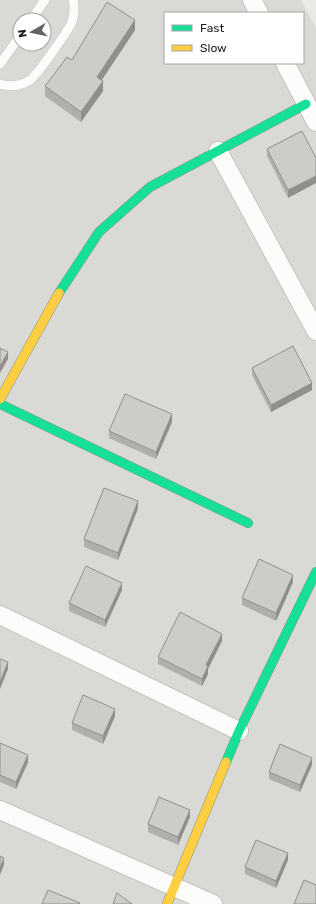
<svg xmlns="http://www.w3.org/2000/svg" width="316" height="904" font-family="Rubik,sans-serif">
<rect width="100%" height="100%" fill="#eaeae4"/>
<path fill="#d9d9d6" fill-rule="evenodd" d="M0,0H301L316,28V904H0ZM165,13H303V63H165ZM20,20H44V44H20Z"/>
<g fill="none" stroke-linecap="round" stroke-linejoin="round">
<defs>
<g id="lane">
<polyline points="31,20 45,0"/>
<polyline points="0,64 20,36"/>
<path d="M0,84C10,87 21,86 30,80C38,74 68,31 72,22C74,15 75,7 73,0"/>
</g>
<g id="street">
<polyline points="252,0 259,13"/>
<polyline points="285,63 316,122"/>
<polyline points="218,151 316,331"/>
<polyline points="0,615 239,731"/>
<polyline points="0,810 213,904"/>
</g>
<g id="fast">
<polyline points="59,293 99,232 150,187 306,104"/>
<polyline points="0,404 248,523"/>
<polyline points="226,762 239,731 316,572"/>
</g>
<g id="slow">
<polyline points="0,399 59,293"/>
<polyline points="167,904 226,762"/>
</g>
</defs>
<use href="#lane" stroke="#c3c3c0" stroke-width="10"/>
<use href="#street" stroke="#c3c3c0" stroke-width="20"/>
<use href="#fast" stroke="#8d947d" stroke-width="10"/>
<use href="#slow" stroke="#8d947d" stroke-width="10"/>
<use href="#lane" stroke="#fcfcfb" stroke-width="9"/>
<use href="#street" stroke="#fcfcfb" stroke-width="18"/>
<use href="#fast" stroke="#16e098" stroke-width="9"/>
<use href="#slow" stroke="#ffcf43" stroke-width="9"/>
</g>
<g fill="#b0afab">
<polygon points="135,30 102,80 103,91 81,122 45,96 45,86 72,60"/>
<polygon points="302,131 288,198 267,156 267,149"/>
<polygon points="252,368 312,390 271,412 252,375"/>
<polygon points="172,422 156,459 109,438 109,431"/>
<polygon points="138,508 118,560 84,547 84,539"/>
<polygon points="293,582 276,621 242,605 242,598"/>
<polygon points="122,590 105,627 69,611 69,603"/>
<polygon points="222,641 208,669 208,674 202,686 158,664 158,657"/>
<polygon points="115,716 103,744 72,730 72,723"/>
<polygon points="0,743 28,762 16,789 0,782"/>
<polygon points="312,765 300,792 269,779 269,772"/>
<polygon points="190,817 178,845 148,832 148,824"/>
<polygon points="288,860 276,888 245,874 245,867"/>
</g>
<g fill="#908f8b">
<polygon points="135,20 135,30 97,87 97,77"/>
<polygon points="103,81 103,91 81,122 81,112"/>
<polygon points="316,176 316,183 288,198 288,190"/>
<polygon points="8,352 8,359 0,373 0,366"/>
<polygon points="312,383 312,390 271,412 271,405"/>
<polygon points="172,414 172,422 156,459 156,452"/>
<polygon points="138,501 138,508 118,560 118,553"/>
<polygon points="293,575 293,582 276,621 276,613"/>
<polygon points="122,583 122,590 105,627 105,620"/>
<polygon points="222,634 222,641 208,669 208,674 202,686 202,679 206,665"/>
<polygon points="8,662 8,669 0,689 0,682"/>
<polygon points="115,709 115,716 103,744 103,736"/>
<polygon points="28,755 28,762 16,789 16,782"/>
<polygon points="312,758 312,765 300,792 300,785"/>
<polygon points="190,810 190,817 178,845 178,837"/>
<polygon points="288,853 288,860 276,888 276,881"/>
<polygon points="4,858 4,865 0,875 0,868"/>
</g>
<g fill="#cdccc7" stroke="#908f8b">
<polygon points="107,2 135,20 97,77 103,81 81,112 45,86 67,57 72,60"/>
<polygon points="302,131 316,158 316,176 288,190 267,149"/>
<polygon points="293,346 312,383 271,405 252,368"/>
<polygon points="0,348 8,352 0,366"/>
<polygon points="125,394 172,414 156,452 109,431"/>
<polygon points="104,488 138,501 118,553 84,539"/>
<polygon points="259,559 293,575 276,613 242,598"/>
<polygon points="86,566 122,583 105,620 69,603"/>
<polygon points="180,612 222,634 206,665 208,666 202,679 158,657"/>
<polygon points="0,659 8,662 0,682"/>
<polygon points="83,695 115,709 103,736 72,723"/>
<polygon points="0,743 28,755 16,782 0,775"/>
<polygon points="280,744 312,758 300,785 269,772"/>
<polygon points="159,797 190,810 178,837 148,824"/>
<polygon points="256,840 288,853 276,881 245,867"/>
<polygon points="0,856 4,858 0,868"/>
<polygon points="304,880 316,885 316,904 294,904"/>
<polygon points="48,890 80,903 79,904 42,904"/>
<polygon points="117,893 132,904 113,904"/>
</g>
<rect x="164" y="12" width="140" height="52" fill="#ffffff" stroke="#a4a4a4"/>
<rect x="172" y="25" width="20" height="6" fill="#16e098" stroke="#a4a4a4"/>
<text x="200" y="32" font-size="12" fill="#1c1c1c">Fast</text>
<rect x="172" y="45" width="20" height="6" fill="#ffcf43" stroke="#a4a4a4"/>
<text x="200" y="52" font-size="12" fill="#1c1c1c">Slow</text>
<g transform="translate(32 32) rotate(261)"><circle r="19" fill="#ffffff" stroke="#a4a4a4"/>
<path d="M0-3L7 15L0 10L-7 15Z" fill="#646462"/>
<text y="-6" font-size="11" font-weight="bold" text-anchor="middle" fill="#1c1c1c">N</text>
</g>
</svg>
